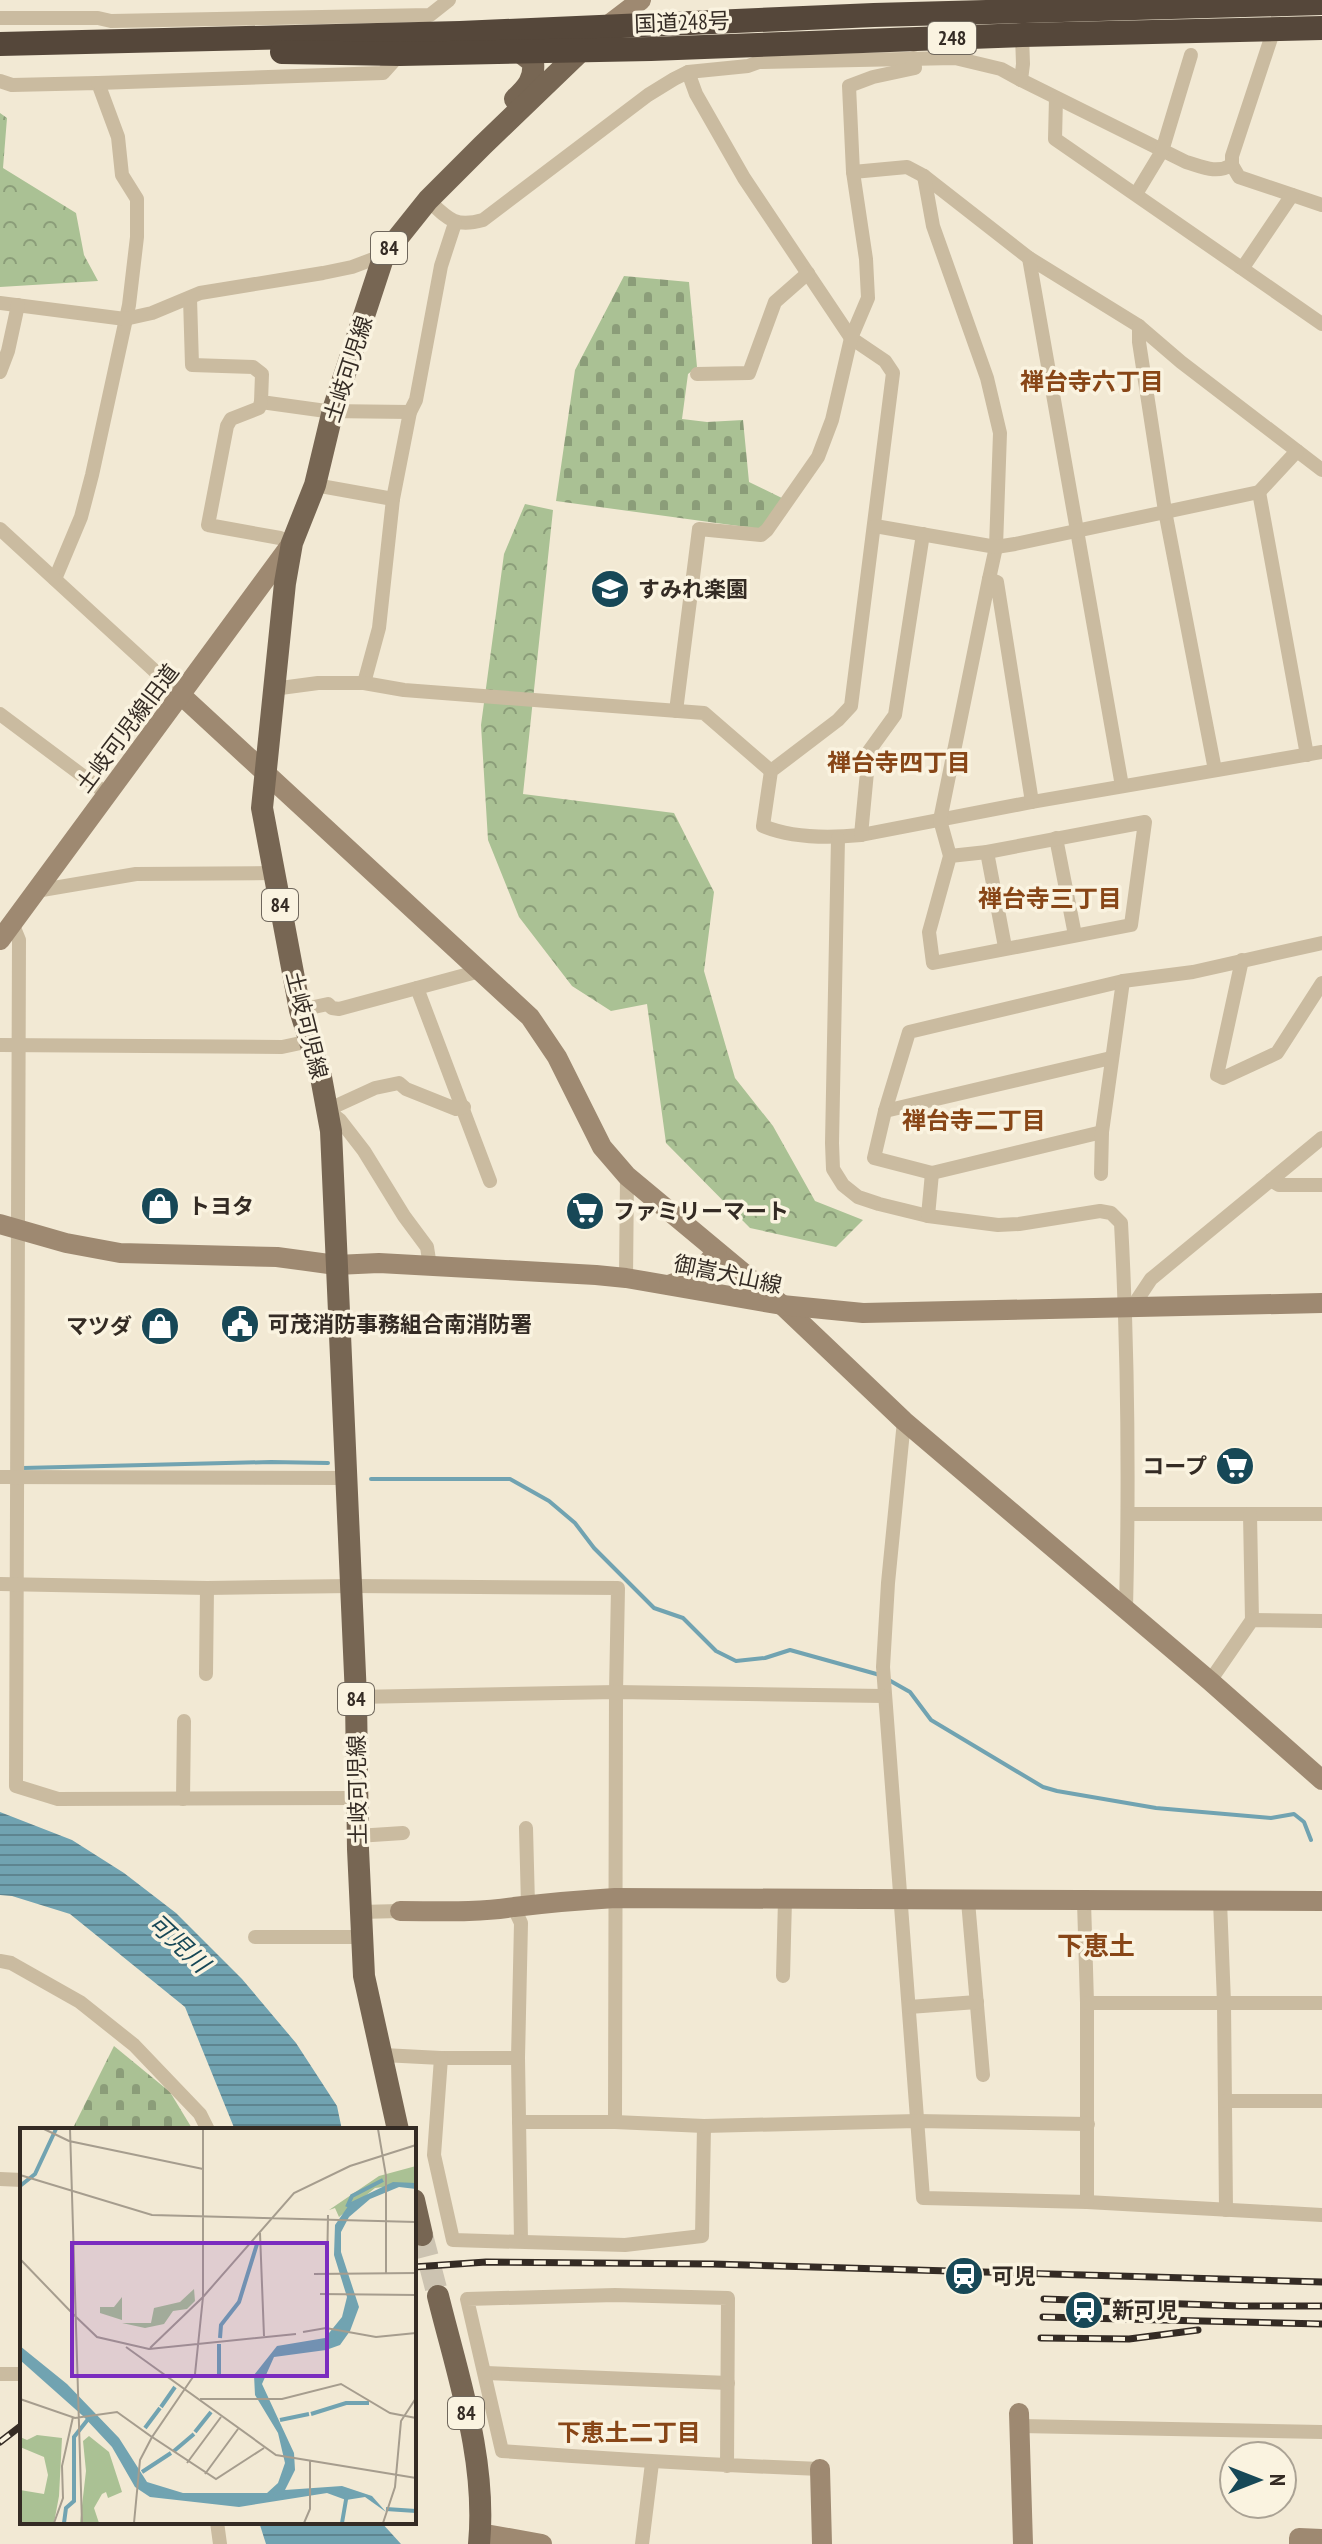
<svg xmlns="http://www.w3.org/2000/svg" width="1322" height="2544" font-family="'PT Sans Narrow','Noto Sans JP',sans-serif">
<defs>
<pattern id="forest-crowns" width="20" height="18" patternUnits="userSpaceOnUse" patternTransform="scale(2)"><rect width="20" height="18" fill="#aac194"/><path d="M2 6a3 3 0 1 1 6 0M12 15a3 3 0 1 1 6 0" fill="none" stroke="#8b9d79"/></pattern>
<pattern id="cemetery-stones" width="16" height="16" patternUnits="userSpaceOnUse" patternTransform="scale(2)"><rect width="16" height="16" fill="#aac194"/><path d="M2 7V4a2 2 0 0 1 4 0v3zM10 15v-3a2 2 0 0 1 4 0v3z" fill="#8b9d79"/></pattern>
<pattern id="water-rules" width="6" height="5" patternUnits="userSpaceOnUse" patternTransform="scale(2)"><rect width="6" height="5" fill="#71a3b1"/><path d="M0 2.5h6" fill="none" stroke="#5e8590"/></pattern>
</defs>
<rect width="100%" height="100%" fill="#f2e9d4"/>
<g fill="url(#forest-crowns)">
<polygon points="0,113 7,118 3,168 76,213 84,255 98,281 0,287"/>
<polygon points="525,504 553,510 523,794 674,813 714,892 704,971 735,1078 773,1126 815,1201 863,1220 836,1247 750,1228 666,1143 647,1004 611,1011 572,986 519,917 488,840 481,725 504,554"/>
</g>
<g fill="url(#cemetery-stones)">
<polygon points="624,276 689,282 697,367 688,374 682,419 707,422 743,420 749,482 788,501 767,530 556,501 575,370"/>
<polygon points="114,2046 170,2092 193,2130 72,2130"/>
</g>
<g fill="url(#water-rules)">
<polygon points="0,1812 72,1840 124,1873 176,1913 242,1979 296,2043 337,2106 342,2130 235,2130 185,2007 70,1914 12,1896 0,1895"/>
<polygon points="259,2522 381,2522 401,2544 266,2544"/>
</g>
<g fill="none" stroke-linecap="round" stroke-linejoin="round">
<g stroke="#71a3b1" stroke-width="4">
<polyline points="23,1468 271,1462 328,1463"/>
<polyline points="371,1479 510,1479 549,1501 575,1523 594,1548 654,1608 683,1618 716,1651 736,1661 765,1658 790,1650 880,1675"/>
<polyline points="887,1679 910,1692 931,1720 1043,1787 1057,1791 1156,1808 1271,1818 1294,1814 1304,1822 1311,1840"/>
</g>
<polyline stroke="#ccc3b1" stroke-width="22" stroke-dasharray="22 11" stroke-linecap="butt" points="422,2235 438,2296"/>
<g stroke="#cabba0" stroke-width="14">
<polyline points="0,18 98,18 111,21 430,15 449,0"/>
<polyline points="1275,26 1232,156 1232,165 1239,177 1322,205"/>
<path d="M1022,35L1023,64L1021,80L1186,162C1203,167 1216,174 1232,165"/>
<path d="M688,72L696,94L744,178L851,338L885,361L893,373L851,706L838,720L771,771L763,826C792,838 830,838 861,835L1032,802L1322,752"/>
<polyline points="0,81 12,85 98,83 118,137 122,175 137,199 137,237 129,305 92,475 81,517 55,579"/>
<polyline points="98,83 383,73 400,54"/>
<polyline points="1056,98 1055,139 1240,267 1244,266 1292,195"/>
<polyline points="853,172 907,167 924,176 1029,258 1139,326 1181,362 1322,470"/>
<polyline points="924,176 933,226 987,378 1000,433 996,547 989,579"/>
<polyline points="1136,194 1162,151 1191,55"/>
<path d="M428,200C448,219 455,228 483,220L648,95L674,79L688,72L748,66L759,62L955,58L1001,69L1021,80"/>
<polyline points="1029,258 1122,786"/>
<polyline points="1240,267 1322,324"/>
<polyline points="190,298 192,365 253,367 262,374 261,402 326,411 410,412"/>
<polyline points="0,303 125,319 152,313 200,293 323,273 352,267 384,255"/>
<polyline points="1139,326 1139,342 1165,511 1215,770"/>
<polyline points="0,372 8,351 18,305"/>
<polyline points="697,374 749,373 775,302 808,273"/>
<polyline points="261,402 259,408 231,419 227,426 208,525 280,538 292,543"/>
<polyline points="315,485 393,499"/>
<polyline points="1259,492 1307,755"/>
<polyline points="875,526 996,547 1015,544 1259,492 1297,451"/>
<polyline points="0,529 182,696"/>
<polyline points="364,683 379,628 393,499 410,412 416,400 441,266 455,223"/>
<polyline points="273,689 318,683 364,683 404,690 704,713 771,771"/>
<polyline points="676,711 699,529 761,535 767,530 818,457 832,420 851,338 868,298 866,259 853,172 849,86 873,77 915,68 914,58"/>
<polyline points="0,714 107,794"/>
<polyline points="861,835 869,751 895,715 923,534"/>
<path d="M838,838L832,1143L833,1169L843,1185L858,1197L879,1204L928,1216L998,1225L1019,1224L1100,1211L1111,1213L1121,1223C1128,1352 1129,1481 1126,1610"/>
<polyline points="1056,838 1075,935"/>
<polyline points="987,852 1005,947"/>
<polyline points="950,856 987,852 1145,822 1131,925 933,963 929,932 950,856 940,820 989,579 997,582 1032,802"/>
<polyline points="36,891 136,874 274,873"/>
<polyline points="12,923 19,940 16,1786 58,1799 357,1798"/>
<polyline points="1242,960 1217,1075 1223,1078 1277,1053 1322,983"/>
<polyline points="417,988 490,1181"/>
<polyline points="300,1010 328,1004 332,1008 339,1009 480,971"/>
<polyline points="0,1045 282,1047 310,1041"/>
<polyline points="885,1111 1111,1058"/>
<polyline points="1102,1132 932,1173 874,1158 885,1111 909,1032 1123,981 1193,972 1322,943"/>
<polyline points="1101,1174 1102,1132 1123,981"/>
<polyline points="1271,1180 1279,1185 1322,1185"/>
<polyline points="928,1216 932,1173"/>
<polyline points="430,1266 427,1247 404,1216 364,1151 340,1120 327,1110 375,1088 399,1083 406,1089 456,1109 464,1107"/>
<polyline points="626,1278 627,1176"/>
<polyline points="1133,1306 1151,1279 1322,1138"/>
<polyline points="904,1421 888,1583 883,1667 923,2198 1087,2202 1322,2215"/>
<polyline points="0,1477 347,1478"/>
<polyline points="1128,1514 1322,1514"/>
<polyline points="1250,1514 1252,1620"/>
<polyline points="0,1584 207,1588 352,1586 618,1588 616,1692 615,2122"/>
<polyline points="206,1674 207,1588"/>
<polyline points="1210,1681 1252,1620 1322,1621"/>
<polyline points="356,1697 616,1692 884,1696"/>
<polyline points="183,1799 184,1721"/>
<polyline points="526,1828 528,1905"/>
<polyline points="357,1836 403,1833"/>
<polyline points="968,1901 983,2075"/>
<polyline points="1084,1901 1087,2003 1087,2202"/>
<polyline points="1220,1901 1224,2003 1226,2210"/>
<polyline points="514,1908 521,1923 518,2058 521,2241"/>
<polyline points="360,1912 400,1911"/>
<polyline points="255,1937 362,1937"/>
<polyline points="0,1961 11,1963 80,2002 134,2045 200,2114 208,2130"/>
<polyline points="783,1976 785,1900"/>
<polyline points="1087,2003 1322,2003"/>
<polyline points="909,2007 977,2002"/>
<polyline points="383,2055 441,2058 518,2058"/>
<polyline points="441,2058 434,2155 453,2240 625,2245 702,2236 704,2126"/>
<polyline points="1225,2101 1322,2101"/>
<polyline points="519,2122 615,2122 704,2126 917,2121 1088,2124"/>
<polyline points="0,2179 22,2180"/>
<polyline points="486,2373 728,2383"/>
<polyline points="0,2374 22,2374"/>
<polyline points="1020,2426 1322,2432"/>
<path d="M727,2466L728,2298L615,2295L467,2299L502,2451C608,2459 714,2465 820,2469"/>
<polyline points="217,2522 220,2544"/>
<polyline points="642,2544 652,2463"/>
</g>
<g stroke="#9e8971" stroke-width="20">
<polyline points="607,26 641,0"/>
<polyline points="182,696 530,1017 557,1057 602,1147 627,1176 782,1305 904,1421 1210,1681 1322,1780"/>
<polyline points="0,940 292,543"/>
<polyline points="0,1224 66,1243 120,1253 277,1257 336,1265 379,1263 596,1275 626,1278 782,1305 863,1313 1322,1303"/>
<polyline points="669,1285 696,1275 717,1252"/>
<path d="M400,1911C438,1911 477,1913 514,1907C548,1903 581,1900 615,1898L1322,1901"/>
<polyline points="1019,2413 1023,2544"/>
<polyline points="820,2469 822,2544"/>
<polyline points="480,2533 542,2544"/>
<polyline points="1299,2544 1299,2538 1322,2539"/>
</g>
<g stroke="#776653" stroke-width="22">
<path d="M515,99C527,88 535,79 533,62L520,52"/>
<polyline points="398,2130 364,1976 358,1849 356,1697 331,1131 321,1077 300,1010 262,808 285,583 292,543 315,485 333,410 384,255 428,200 483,145 589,43"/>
<polyline points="414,2200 422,2235"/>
<path d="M438,2296C458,2377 487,2460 479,2544"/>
</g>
<g stroke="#55473a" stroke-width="24">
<polyline points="0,44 460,33 874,15 1322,3"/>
<polyline points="282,52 400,54 651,49 1022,35 1322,28"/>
</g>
<defs>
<g id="rail">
<polyline points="414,2267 486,2262 713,2264 1322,2282"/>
<polyline points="1044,2299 1240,2306 1322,2306"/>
<polyline points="1043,2317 1322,2324"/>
<polyline points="1041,2338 1129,2339 1198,2330"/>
<polyline points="0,2442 22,2425"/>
</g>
</defs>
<use href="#rail" stroke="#342b24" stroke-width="7"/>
<use href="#rail" stroke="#faf3e0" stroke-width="4" stroke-dasharray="12" stroke-linecap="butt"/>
</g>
<defs>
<symbol id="school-disc" viewBox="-11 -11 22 22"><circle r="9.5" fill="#174857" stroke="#faf3e0"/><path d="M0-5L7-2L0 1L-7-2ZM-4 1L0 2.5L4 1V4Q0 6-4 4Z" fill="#fff"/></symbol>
<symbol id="shop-disc" viewBox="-11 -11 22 22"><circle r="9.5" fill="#174857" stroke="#faf3e0"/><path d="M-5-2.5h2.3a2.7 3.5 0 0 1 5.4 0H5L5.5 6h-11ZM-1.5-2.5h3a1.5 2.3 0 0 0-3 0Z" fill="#fff"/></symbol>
<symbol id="supermarket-disc" viewBox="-11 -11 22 22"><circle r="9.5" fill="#174857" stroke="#faf3e0"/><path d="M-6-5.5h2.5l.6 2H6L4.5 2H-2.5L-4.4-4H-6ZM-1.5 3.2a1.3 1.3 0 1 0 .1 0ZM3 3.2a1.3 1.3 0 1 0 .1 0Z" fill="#fff"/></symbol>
<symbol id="civic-disc" viewBox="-11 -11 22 22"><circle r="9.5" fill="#174857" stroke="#faf3e0"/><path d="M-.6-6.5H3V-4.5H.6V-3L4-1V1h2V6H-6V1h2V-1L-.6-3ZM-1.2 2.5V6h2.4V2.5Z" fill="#fff"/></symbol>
<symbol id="station-disc" viewBox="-11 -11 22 22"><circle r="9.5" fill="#174857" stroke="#faf3e0"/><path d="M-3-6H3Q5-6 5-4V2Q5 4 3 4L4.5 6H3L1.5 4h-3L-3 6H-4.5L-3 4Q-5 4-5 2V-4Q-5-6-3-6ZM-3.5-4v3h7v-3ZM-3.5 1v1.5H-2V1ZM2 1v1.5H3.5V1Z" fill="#fff"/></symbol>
</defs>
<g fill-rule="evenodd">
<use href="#school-disc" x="588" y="567" width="44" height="44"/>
<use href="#shop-disc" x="138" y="1184" width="44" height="44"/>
<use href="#supermarket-disc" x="563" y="1189" width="44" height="44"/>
<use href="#civic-disc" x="218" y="1302" width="44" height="44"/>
<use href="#shop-disc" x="138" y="1304" width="44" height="44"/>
<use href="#supermarket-disc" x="1213" y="1444" width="44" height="44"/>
<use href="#station-disc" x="942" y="2254" width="44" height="44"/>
<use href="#station-disc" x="1062" y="2288" width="44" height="44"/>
</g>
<g text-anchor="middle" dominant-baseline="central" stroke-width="7" stroke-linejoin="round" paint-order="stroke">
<g fill="#faf3e0" stroke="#6f675c" stroke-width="2">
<rect x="928" y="22" width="48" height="32" rx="6"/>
<rect x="371" y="232" width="36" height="32" rx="6"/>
<rect x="262" y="889" width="36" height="32" rx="6"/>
<rect x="338" y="1683" width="36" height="32" rx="6"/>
<rect x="448" y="2397" width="36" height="32" rx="6"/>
</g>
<g font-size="20" font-weight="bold" fill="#342b24">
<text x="952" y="38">248</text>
<text x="389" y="248">84</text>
<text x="280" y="905">84</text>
<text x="356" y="1699">84</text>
<text x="466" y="2413">84</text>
</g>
<g font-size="22" fill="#342b24" stroke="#faf3e0">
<text transform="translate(682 22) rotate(-2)">国道248号</text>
<text transform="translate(348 369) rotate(-72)">土岐可児線</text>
<text transform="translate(127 728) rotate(-53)">土岐可児線旧道</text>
<text transform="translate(307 1025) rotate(76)">土岐可児線</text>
<text transform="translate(728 1274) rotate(12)">御嵩犬山線</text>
<text transform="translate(357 1790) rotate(-91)">土岐可児線</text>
</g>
<g font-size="22" font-weight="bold" fill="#342b24" stroke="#faf3e0" text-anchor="start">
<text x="638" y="589">すみれ楽園</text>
<text x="188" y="1206">トヨタ</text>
<text x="613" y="1211">ファミリーマート</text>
<text x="268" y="1324">可茂消防事務組合南消防署</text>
<text x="132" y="1326" text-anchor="end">マツダ</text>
<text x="1207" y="1466" text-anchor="end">コープ</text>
<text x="992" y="2276">可児</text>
<text x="1112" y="2310">新可児</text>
</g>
<g font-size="24" font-weight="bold" fill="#884617" stroke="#faf3e0">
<text x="1092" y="381">禅台寺六丁目</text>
<text x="899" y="762">禅台寺四丁目</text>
<text x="1050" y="898">禅台寺三丁目</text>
<text x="974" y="1120">禅台寺二丁目</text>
<text x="629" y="2432">下恵土二丁目</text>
</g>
<g font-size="24" font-style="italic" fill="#174857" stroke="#faf3e0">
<text transform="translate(179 1943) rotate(43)">可児川</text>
</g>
<g font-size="26" font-weight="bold" fill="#884617" stroke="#faf3e0">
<text x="1096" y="1945">下恵土</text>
</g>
</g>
<g transform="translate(20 2128)">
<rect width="396" height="396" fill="#f2e9d4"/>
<path d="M396,38V55L355,60L319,89L315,80L309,82L359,48ZM174,161L175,173L167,181L153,183L144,196L125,200L102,195H131L134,180L160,174ZM17,307L42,310L39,368L34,395H0V362L24,366L28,347L24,329L0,319V309L7,312ZM69,308L89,324L102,364L88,370L86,364L82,366L74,380L79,395H60L66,343L63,313Z" fill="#aac194"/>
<path d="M102,169V192L80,185V179H94Z" fill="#aac194"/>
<path d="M373,54L396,55V61L379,59L350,71L329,89L321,104V124L339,179L330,203L320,217L306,222L254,229L242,256L274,325L275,342L265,362L322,358L352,368L366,384L345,369L326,372L307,365L219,379L130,369L115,359L92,319L63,288L0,232V218L47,256L99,310L127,354L163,365H247L258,355L265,335L258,305L235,267L234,247L257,218L305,210L322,189L327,169L314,127L315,97L331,74Z" fill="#71a3b1"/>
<path fill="none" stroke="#71a3b1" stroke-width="4" d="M0,58L15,46L36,1M327,79L332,68L363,52M200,210L201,197L219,174L237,116M199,216V246M141,279L155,259M291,286L326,275H349M260,292L289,286M125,300L140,280M175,304L191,284M154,323L174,306M122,344L151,325M366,381L396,383M44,395L46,380L54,373V309L69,290M322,395L327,366"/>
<path fill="none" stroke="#a69d8e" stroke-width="2" d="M24,1L49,13L183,41M50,1L62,395M358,1L366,48V146M0,47L132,87L396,94M240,105L244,208M0,131L54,187M294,146L396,145M300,166L396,167M54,187L77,209L129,221L276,206M306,200L308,87M283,204L306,200L356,209L396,205M106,219L256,327L396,350M130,220L183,169V1M0,271L55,290L97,284L132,309L175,246L183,169L274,65L330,38L396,17M180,271H262L321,256L370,285L396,290M167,335L201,289M185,346L218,301M34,395L43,370L42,338L53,289M114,395L120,332L132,309L196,351L244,320M284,395L290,381V333M363,395L375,359L381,293L396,270"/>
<path fill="#7b2cbf" fill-opacity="0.15" stroke="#7b2cbf" stroke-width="4" d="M52,115H307V248H52Z"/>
<rect width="396" height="396" fill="none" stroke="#342b24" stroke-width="4"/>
</g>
<g transform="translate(1258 2480) rotate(90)"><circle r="38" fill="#faf3e0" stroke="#aba395" stroke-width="2"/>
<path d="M0-6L14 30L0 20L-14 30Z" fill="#174857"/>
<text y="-12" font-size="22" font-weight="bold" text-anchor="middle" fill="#342b24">N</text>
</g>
</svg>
